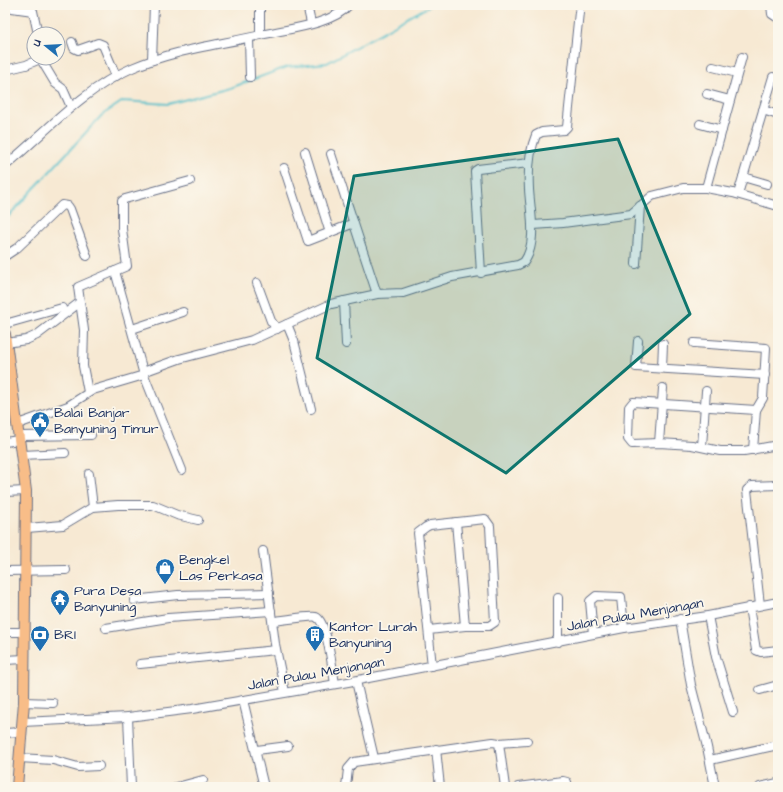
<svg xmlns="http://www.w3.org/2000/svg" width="783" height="792" font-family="'Architects Daughter',sans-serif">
<rect width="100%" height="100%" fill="#fbf7ec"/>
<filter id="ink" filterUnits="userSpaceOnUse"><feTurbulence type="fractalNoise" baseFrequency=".025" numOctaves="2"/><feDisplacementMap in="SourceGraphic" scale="8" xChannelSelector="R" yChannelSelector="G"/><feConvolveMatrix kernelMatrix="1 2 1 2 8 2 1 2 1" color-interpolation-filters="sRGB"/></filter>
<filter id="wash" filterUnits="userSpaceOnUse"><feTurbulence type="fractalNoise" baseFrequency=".012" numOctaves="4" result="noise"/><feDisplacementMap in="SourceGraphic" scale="16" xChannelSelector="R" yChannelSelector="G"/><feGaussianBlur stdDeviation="0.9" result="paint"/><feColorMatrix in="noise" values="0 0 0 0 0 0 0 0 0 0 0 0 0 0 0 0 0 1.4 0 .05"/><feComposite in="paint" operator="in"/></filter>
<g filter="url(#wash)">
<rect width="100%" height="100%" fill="#f7e9d3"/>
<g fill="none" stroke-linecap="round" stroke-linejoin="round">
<polyline stroke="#52bfcb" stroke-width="2" points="5,220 102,115 123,101 168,104 230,88 287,67 327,63 431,5"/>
</g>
</g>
<g filter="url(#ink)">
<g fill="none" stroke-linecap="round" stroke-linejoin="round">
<defs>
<g id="minor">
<polyline points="260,5 260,35"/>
<polyline points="307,5 311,23"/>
<polyline points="771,5 772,14 778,18"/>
<polyline points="5,7 33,11 38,34"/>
<polyline points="249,38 250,77"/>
<polyline points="72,42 74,48 78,50 98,43 103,45 116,76"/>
<polyline points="40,58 55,83 63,89 71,107"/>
<polyline points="152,60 154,5"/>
<polyline points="713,67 737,73"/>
<polyline points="5,70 26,65 40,59"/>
<polyline points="707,94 730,100"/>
<polyline points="763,110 778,115"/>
<polyline points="700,124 722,130"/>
<polyline points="305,152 330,233"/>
<polyline points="331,154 377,294"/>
<path d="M5,166C46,132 82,90 132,68C173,50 218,45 261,35C286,29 332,25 349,5"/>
<polyline points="284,168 308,241 354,223"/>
<polyline points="743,177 767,184"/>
<polyline points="706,188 742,57"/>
<polyline points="738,194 773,77"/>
<polyline points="533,225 563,223 631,214 652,196 683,188 706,188 733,193 778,206"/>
<polyline points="5,256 17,248 62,205 68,206 70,209 87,256"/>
<polyline points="636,264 640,206"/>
<polyline points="115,271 144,375 182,470"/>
<polyline points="481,273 475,171 478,169 529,163"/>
<polyline points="257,283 271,321 277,329"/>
<polyline points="344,301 346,344"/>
<polyline points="5,324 62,308"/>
<polyline points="287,324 294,341 311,409"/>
<polyline points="132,329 183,312"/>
<polyline points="638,341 636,367 765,375"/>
<polyline points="6,343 26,340 37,335 79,303"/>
<polyline points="694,343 766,348 763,398 756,410 753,450"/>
<polyline points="662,368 663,344"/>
<path d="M143,372L179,359L252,340L331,304L377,294L403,293L452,277L518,265L524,262C538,243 530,210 529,189C528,171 529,152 536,135L542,132L564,130L567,127L579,12"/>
<polyline points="88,392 83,366 84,330 78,287 127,266 122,229 122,201 125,199 190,181"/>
<polyline points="756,410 633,402 629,407 628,439 632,444 659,443 692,445 720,451 744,451 778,445"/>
<polyline points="18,424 68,406 93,390 144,375"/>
<polyline points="19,436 91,435"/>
<polyline points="5,442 19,440"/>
<polyline points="659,443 663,388"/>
<polyline points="702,446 706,391"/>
<polyline points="22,455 65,453"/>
<polyline points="89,474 93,507"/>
<polyline points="5,492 26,491"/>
<polyline points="456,522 465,626"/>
<polyline points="27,528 63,525 93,507 118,505 153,505 177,515 198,520"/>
<polyline points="263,551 275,644 285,692"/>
<polyline points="5,571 66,570"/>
<polyline points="134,600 178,595 269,593"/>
<polyline points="760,605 747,490 752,486 778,485"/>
<polyline points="749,607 756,650 761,652 778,650"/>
<polyline points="708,616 716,657 733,712"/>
<polyline points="680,619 691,685 707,747 715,787"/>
<path d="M273,621C280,621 312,615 316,617C327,621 333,672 335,684"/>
<polyline points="106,628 168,618 271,611"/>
<polyline points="429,630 465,626 489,626 495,622 490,526 485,519 430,525 426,527 418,533 432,666"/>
<polyline points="5,632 25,632"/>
<polyline points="593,634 590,601 596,596 621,597 624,628"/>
<polyline points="558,642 558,598"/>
<polyline points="5,660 25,659"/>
<polyline points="140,664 276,650"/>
<polyline points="356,681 374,758"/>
<polyline points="760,690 778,685"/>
<polyline points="243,700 264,787"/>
<polyline points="24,702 53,703"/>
<polyline points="128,717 131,787"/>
<polyline points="22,722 128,717 192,709 348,682 624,628 708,616 778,602"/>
<polyline points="5,733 21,732"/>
<polyline points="499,743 505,787"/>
<polyline points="436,749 440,787"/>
<polyline points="257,750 288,746"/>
<polyline points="19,758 53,760 78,767 99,766"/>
<polyline points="710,760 778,745"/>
<polyline points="177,787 203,780"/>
<polyline points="346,787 348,769 354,762 493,742 499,743 527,741"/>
<polyline points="518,787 563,781 567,782 568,787"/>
<polyline points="760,787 778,783"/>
</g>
<polyline id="major" points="5,334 26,491 24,702 17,787"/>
</defs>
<use href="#minor" stroke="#687087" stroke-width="10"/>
<use href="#major" stroke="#687087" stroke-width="12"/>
<use href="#minor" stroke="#fff" stroke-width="8"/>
<use href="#major" stroke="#f8bd88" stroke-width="10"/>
</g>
</g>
<path fill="#0f766e" fill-opacity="0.2" stroke="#0f766e" stroke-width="3" stroke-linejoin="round" d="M618,139L690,314L506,473L317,358L354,176Z"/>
<defs>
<symbol id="civic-pin" viewBox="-11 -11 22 30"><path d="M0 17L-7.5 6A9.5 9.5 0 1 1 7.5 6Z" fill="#1f6fb2" stroke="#fbf7ec"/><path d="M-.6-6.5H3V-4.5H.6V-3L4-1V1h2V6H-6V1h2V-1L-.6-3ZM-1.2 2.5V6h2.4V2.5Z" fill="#fff"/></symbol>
<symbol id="shop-pin" viewBox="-11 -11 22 30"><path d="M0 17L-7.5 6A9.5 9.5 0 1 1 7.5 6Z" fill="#1f6fb2" stroke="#fbf7ec"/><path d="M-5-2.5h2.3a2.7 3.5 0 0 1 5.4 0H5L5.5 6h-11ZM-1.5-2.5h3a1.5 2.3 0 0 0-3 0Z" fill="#fff"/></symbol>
<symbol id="temple-pin" viewBox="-11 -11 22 30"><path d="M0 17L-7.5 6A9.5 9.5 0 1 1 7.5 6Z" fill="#1f6fb2" stroke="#fbf7ec"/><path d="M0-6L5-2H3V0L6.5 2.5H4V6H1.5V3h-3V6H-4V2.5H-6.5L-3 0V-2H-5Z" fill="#fff"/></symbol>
<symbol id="bank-pin" viewBox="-11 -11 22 30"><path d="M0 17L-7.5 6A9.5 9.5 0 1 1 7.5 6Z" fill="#1f6fb2" stroke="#fbf7ec"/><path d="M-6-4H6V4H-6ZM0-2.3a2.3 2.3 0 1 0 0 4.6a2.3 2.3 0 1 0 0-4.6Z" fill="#fff"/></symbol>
<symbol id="building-pin" viewBox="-11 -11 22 30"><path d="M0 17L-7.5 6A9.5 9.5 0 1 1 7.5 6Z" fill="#1f6fb2" stroke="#fbf7ec"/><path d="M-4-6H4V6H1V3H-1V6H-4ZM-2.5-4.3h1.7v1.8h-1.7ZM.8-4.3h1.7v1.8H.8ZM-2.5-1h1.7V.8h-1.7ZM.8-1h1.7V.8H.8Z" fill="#fff"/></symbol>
</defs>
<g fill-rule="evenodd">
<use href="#civic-pin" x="29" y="410" width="22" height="30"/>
<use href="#shop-pin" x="154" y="557" width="22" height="30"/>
<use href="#temple-pin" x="49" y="588" width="22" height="30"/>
<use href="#bank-pin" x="29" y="624" width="22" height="30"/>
<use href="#building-pin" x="304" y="624" width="22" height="30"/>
</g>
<g text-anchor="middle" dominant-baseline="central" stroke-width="3.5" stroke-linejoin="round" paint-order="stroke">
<g font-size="14" fill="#1b2f5e" stroke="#fbf7ec" text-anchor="start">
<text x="54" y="413">Balai Banjar<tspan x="54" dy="16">Banyuning Timur</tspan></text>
<text x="179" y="560">Bengkel<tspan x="179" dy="16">Las Perkasa</tspan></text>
<text x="74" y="591">Pura Desa<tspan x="74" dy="16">Banyuning</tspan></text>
<text x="329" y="627">Kantor Lurah<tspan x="329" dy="16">Banyuning</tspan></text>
<text x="54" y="635">BRI</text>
</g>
<g font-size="14" fill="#1b2f5e" stroke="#fbf7ec">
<text transform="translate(635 615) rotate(-10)">Jalan Pulau Menjangan</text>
<text transform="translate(316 674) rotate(-10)">Jalan Pulau Menjangan</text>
</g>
</g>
<rect width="783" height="792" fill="none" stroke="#fbf7ec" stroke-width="20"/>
<g transform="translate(46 46) rotate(288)"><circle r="19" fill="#fbf7ec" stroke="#a1a7b3"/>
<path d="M0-3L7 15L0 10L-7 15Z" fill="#1f6fb2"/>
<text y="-6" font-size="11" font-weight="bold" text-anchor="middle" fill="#1b2f5e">U</text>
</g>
</svg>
